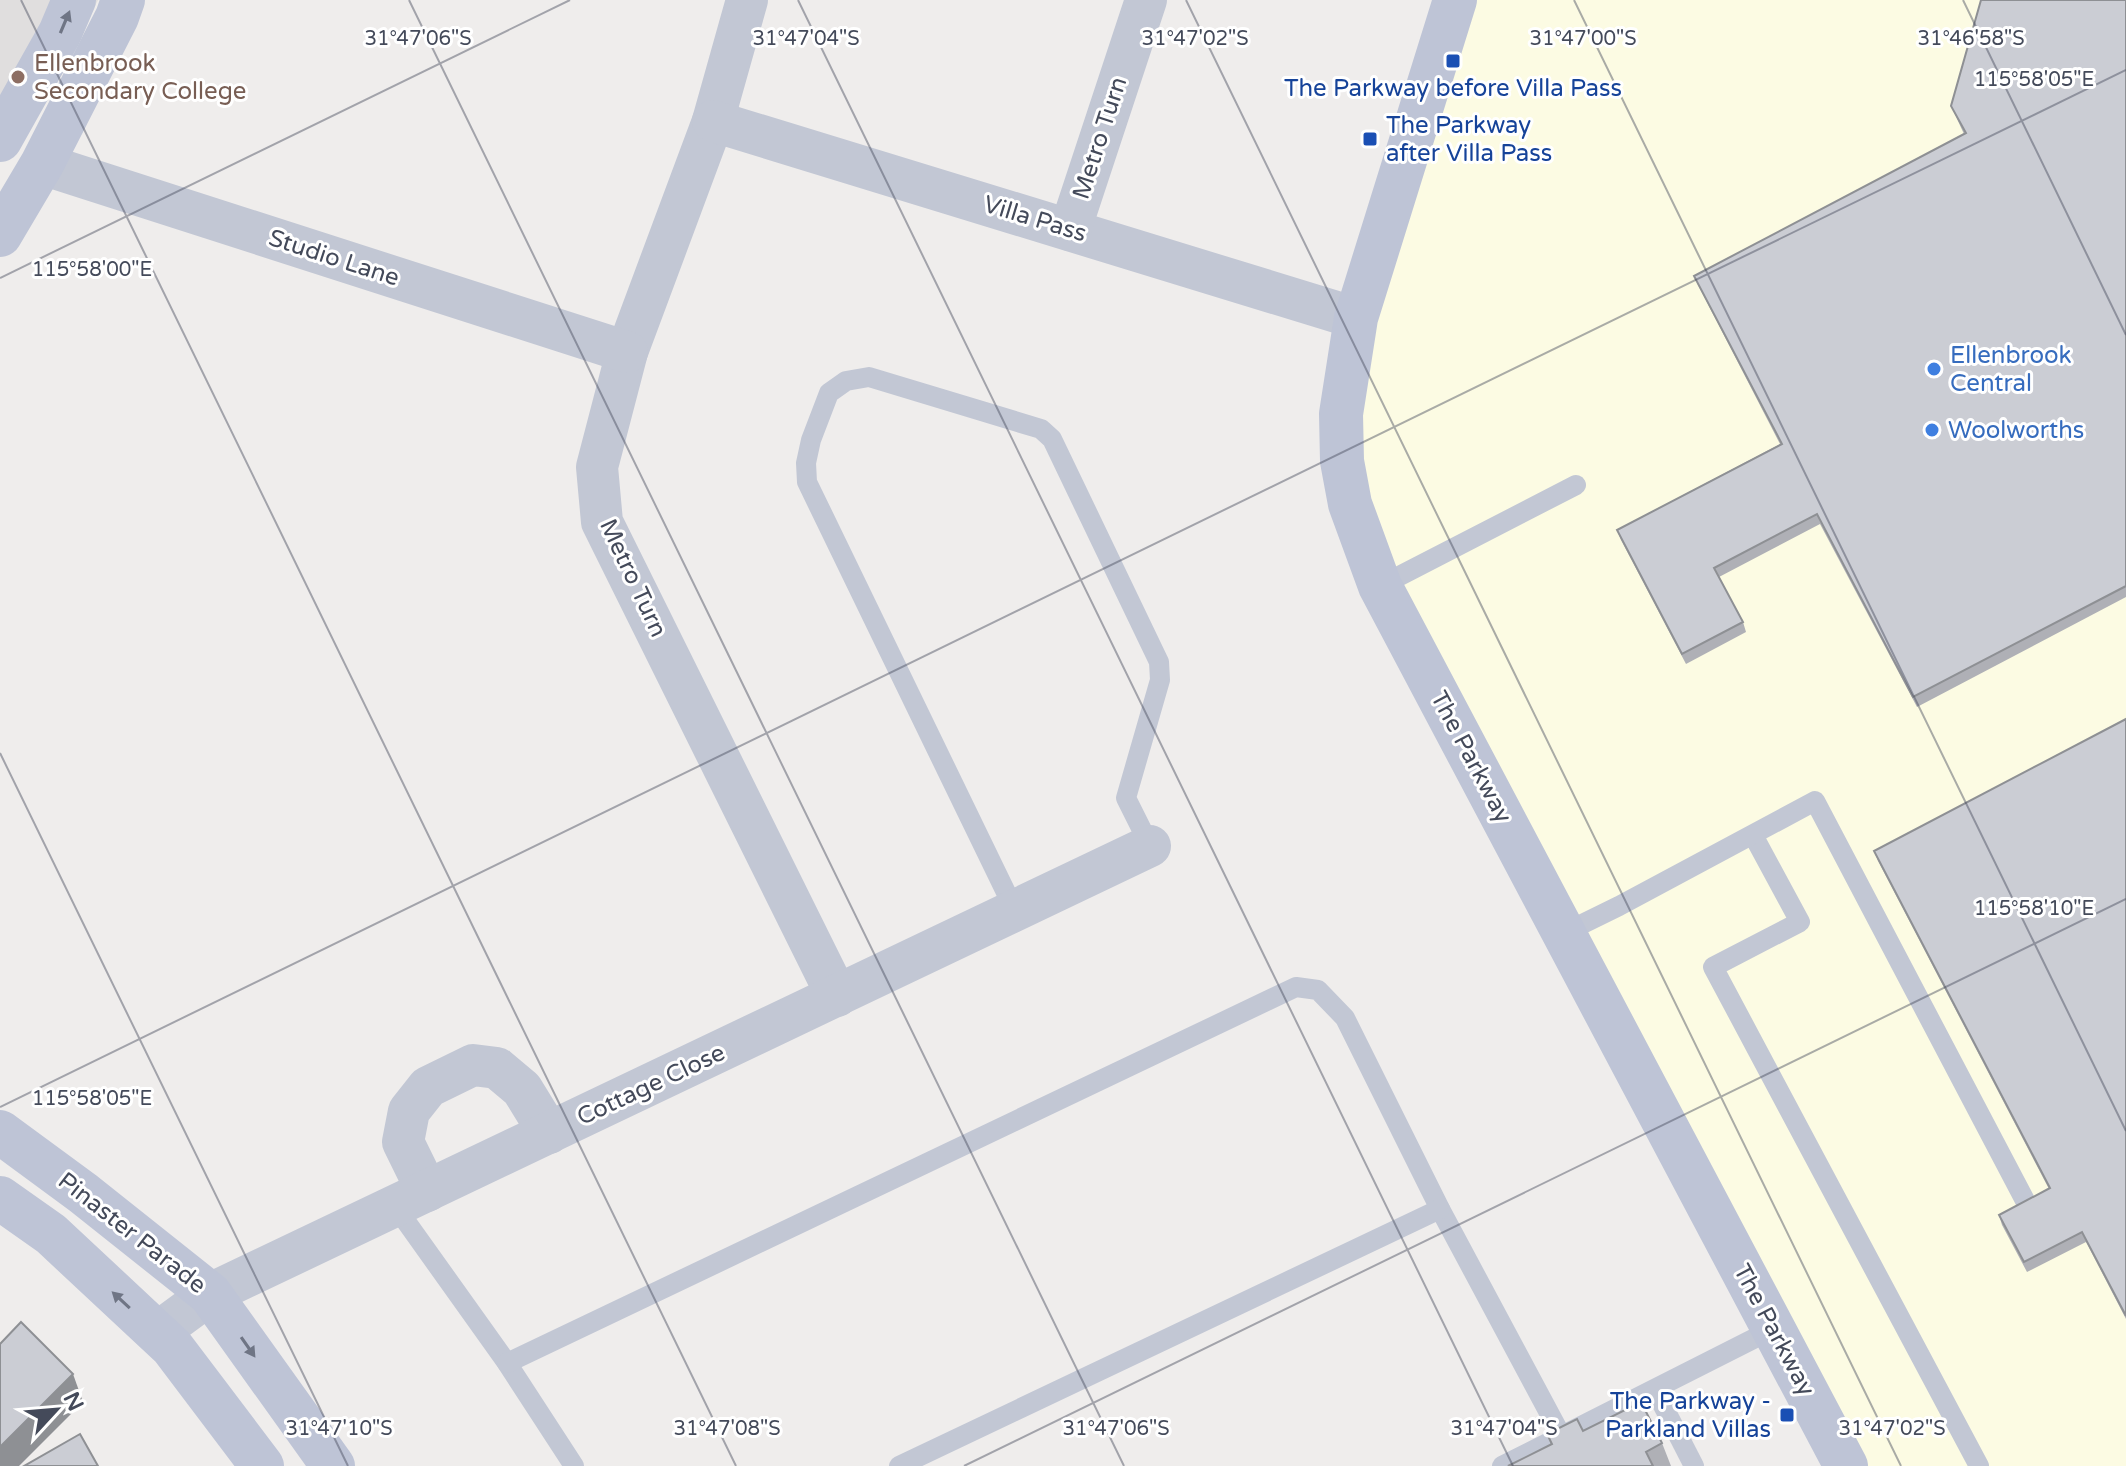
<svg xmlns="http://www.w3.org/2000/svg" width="2126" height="1466" font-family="'Varela Round',sans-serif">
<rect width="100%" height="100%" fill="#efedec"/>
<polygon fill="#fcfbe3" points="1455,0 2126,0 2126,1466 1846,1466 1380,586 1342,461"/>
<polygon fill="#e0dede" points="0,0 98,0 50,91 0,162"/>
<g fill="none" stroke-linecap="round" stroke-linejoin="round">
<g stroke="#c2c7d4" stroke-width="20">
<polyline points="1380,586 1576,485"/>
<polyline points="1753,835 1800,922 1713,967 1979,1466"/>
<polyline points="1015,911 807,482 806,463 811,440 829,393 846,381 869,377 1041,429 1052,439 1159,662 1160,680 1126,798 1150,846"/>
<polyline points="1564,933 1619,906 1815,801 2030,1210"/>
<polyline points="395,1206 507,1363 574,1466"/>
<polyline points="507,1363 1296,987 1318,990 1345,1018 1440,1209 1562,1437"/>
<polyline points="1655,1390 1694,1466"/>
<polyline points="899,1466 1440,1209"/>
<polyline points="1502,1466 1773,1329"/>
</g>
<g stroke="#c2c7d4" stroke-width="42">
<polyline points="747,0 713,121 627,352 597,467 602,522 837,996"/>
<polyline points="713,121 1356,318"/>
<polyline points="42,164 627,352"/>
<polyline points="1070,230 1146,0"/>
<polyline points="427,1191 403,1142 409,1111 428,1087 473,1065 497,1068 522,1089 549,1133"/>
<polyline points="157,1333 210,1294 1150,846"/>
</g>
<g stroke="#bec4d6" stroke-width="44">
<polyline points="1455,0 1356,318 1341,414 1342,461 1350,504 1380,586 1846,1466"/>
<polyline points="0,140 60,33 74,0"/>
<polyline points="0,235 42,164 117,17 123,0"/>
<polyline points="0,1132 83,1193 210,1294 333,1466"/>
<polyline points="0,1198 51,1234 172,1347 262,1466"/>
</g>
</g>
<g fill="#afb0b6">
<polygon points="2126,0 2126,597 1917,707 1820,524 1719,577 1743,622 1746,632 1686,664 1621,540 1617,530 1780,444 1698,285 1694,276 1964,134 1951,106"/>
<polygon points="2126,719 2126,1319 2086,1242 2027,1272 2002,1225 1999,1215 2049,1189 1878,861 1874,851"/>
<polygon points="1583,1431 1662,1443 1671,1466 1508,1466 1551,1445 1547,1434"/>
</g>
<polygon fill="#8e9094" points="73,1374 83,1402 19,1466 0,1466 0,1447"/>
<g fill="#cbcdd4" stroke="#8e9094" stroke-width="2">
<polygon points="1981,0 2126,0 2126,586 1913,697 1817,514 1714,568 1743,622 1682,654 1617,530 1782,444 1694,276 1966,133 1951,106"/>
<polygon points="2126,719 2126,1316 2082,1232 2024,1262 1999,1215 2050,1188 1874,851"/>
<polygon points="21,1322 73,1374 0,1447 0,1344"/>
<polygon points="1641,1402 1662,1443 1646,1452 1653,1466 1508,1466 1552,1444 1547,1434 1577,1419 1583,1431"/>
<polygon points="80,1434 98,1466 24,1466"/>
</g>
<defs><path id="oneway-solid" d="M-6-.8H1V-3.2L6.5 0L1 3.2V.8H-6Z" transform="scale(2)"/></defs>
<g fill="#6f7585">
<use href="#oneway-solid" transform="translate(65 22) rotate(-67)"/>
<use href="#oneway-solid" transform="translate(121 1300) rotate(-137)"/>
<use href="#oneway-solid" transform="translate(248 1347) rotate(55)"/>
</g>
<path fill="none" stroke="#444a5a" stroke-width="2" stroke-opacity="0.45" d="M21,0L736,1466M409,0L1124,1466M798,0L1513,1466M1186,0L1901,1466M1574,0L2126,1131M1963,0L2126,335M0,278L570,0M0,753L348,1466M0,1107L2126,70M964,1466L2126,899"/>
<g fill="#1a4fb4" stroke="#fff" stroke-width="3">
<rect x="1445" y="53" width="16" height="16" rx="4"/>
<rect x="1362" y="131" width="16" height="16" rx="4"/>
<rect x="1779" y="1407" width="16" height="16" rx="4"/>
</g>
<circle fill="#8d6e63" stroke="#fff" stroke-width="3" cx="18" cy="77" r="8"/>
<g fill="#3f7fe0" stroke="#fff" stroke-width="3">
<circle cx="1934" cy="369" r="8"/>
<circle cx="1932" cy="430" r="8"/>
</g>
<g text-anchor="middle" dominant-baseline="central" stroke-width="6" stroke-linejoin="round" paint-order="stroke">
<g font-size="24" fill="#785e54" stroke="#fff" text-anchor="start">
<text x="34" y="63">Ellenbrook<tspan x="34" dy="28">Secondary College</tspan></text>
</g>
<g font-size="24" fill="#164399" stroke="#fff">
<text x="1453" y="88">The Parkway before Villa Pass</text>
<text x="1386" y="125" text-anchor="start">The Parkway<tspan x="1386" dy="28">after Villa Pass</tspan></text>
<text x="1771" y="1401" text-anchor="end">The Parkway -<tspan x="1771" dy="28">Parkland Villas</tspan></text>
</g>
<g font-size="24" fill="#444a5a" stroke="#fff">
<text transform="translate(1100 138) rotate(-72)">Metro Turn</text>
<text transform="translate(1035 219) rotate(17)">Villa Pass</text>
<text transform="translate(334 258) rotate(18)">Studio Lane</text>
<text transform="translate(633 578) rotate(65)">Metro Turn</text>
<text transform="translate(1471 757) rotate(62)">The Parkway</text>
<text transform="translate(651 1085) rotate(-25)">Cottage Close</text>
<text transform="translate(132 1233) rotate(38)">Pinaster Parade</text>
<text transform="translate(1774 1330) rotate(62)">The Parkway</text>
</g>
<g font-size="24" fill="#366cbe" stroke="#fff" text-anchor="start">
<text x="1950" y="355">Ellenbrook<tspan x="1950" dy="28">Central</tspan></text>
<text x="1948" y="430">Woolworths</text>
</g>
</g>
<g font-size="20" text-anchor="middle" fill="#444a5a" stroke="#fff" stroke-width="6" stroke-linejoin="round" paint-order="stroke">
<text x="418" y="45">31°47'06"S</text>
<text x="806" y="45">31°47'04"S</text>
<text x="1195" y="45">31°47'02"S</text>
<text x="1971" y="45">31°46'58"S</text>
<text x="1583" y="45">31°47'00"S</text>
<text x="2034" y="86">115°58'05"E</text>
<text x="92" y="276">115°58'00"E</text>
<text x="2034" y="915">115°58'10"E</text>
<text x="92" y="1105">115°58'05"E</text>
<text x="339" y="1435">31°47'10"S</text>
<text x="727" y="1435">31°47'08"S</text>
<text x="1116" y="1435">31°47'06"S</text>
<text x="1504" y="1435">31°47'04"S</text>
<text x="1892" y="1435">31°47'02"S</text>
</g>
<g transform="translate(56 1410) rotate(64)" stroke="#ffffff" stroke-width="6" paint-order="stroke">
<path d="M0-6L14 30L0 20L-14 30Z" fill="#444a5a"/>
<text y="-12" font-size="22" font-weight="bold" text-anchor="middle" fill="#444a5a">N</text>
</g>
</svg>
